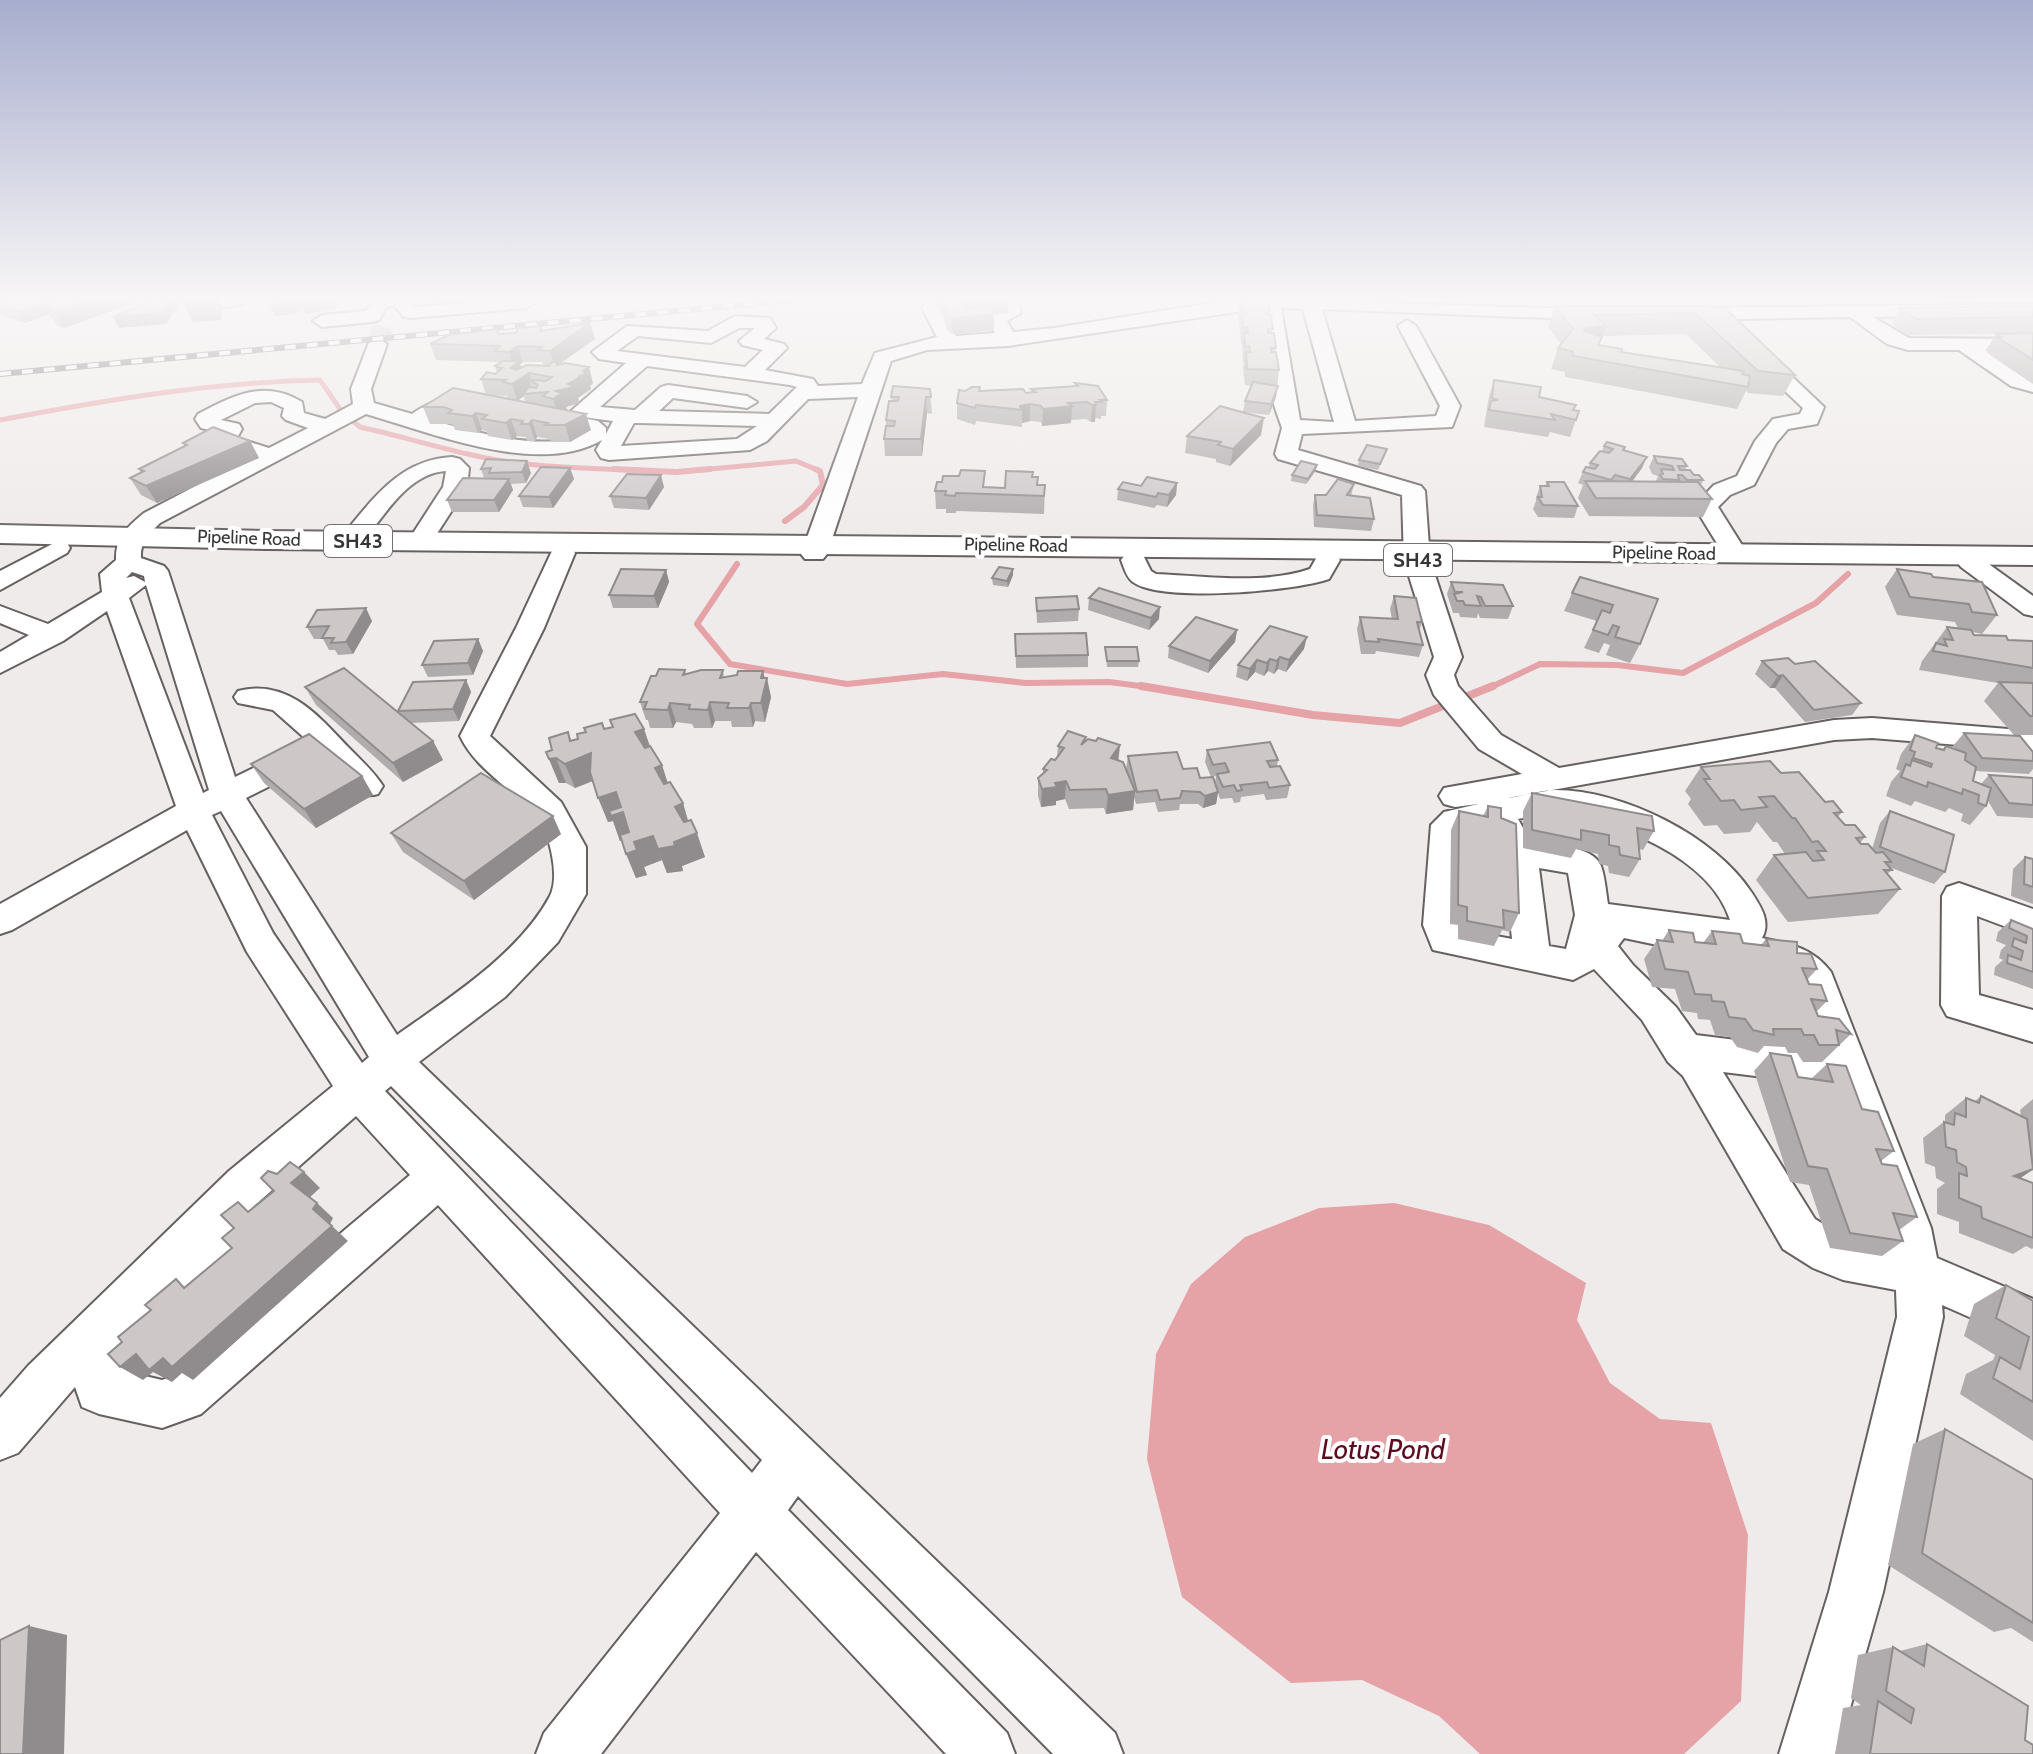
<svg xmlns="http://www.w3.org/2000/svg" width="2033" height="1754" font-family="Cabin,sans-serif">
<rect width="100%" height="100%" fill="#f0ebeb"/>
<polygon fill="#e5a2a7" points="1394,1203 1489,1225 1586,1283 1577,1320 1610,1383 1660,1419 1711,1423 1748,1535 1741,1701 1684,1754 1480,1754 1439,1716 1362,1680 1291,1683 1182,1597 1147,1459 1156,1354 1191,1284 1245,1237 1319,1208"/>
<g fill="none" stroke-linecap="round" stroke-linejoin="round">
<g stroke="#e5a2a7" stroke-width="5">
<path d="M0,420C106,400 212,382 320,380L340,409"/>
<path d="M353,421L360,427C397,435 432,446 468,454C528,469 593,468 654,471"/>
<polyline points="688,471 796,461 820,471"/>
</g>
<g stroke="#e5a2a7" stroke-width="6">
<polyline points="614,469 676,472 710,469"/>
<polyline points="785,521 804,507 823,485 820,471 815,469"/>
<polyline points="737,564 697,624 730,664 847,684 943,674 1026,683 1109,682 1156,688"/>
<polyline points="1489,688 1540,664 1617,665 1683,673 1816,603 1848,574"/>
</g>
<polyline stroke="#e5a2a7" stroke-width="8" points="1141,686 1313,715 1400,723 1493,686"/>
<polyline stroke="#cbc7c7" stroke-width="20" stroke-dasharray="20 10" stroke-linecap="butt" points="377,344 383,326"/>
<defs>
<g id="minor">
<path d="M209,298H254C244,306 221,309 209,306L206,302Z"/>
<polygon points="377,298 407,298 415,307 519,298 532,299 535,303 526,308 410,318 404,317 394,305 386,307 379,320 372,322 322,327 313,321 322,315 365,311"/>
<path d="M1016,298L1021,313L1007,321L1013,332L1054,328L1243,298L1603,310L1606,314L1603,318L1597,320L1322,309L1355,421L1436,416L1440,406L1398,326L1407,320L1416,326L1460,406L1452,427L1302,434L1298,450L1421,486L1425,491L1430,560L1462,657L1454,675L1458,686L1501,735L1559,768L1834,720L1872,718L2033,731V751L1872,738L1834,740L1507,798C1522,797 1539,790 1555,790C1623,790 1715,836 1752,893C1761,907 1771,922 1762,938C1791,944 1813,948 1831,972L1931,1228L1937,1258L2033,1299V1345L1942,1305L1943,1317L1883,1592L1837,1754H1779L1829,1592L1897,1317L1896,1290L1843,1280L1813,1268L1783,1249L1683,1076L1668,1062L1642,1020L1594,969L1573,980L1433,950L1423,925L1431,825L1444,812L1478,804L1455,807L1444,804L1439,796L1444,788L1522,774L1479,749L1434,695L1426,675L1434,657L1404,560L1402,495L1278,459L1275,454L1282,428L1274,405L1272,358L1263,308L1008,346L927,350L891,361L827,554L823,559H805L801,554L858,397L808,399L767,441L750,450L609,460L601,458L596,450L602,440C539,477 432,433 366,414L160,523C149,534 140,541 141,558L164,566L168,571L235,777L308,741L273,710L238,703L234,697L238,691C287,678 319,716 349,748C361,760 374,772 383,786L378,794C353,801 340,776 324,759L246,798L397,1035C449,998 519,954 550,896C560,876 550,832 535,815C511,787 476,770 460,736L516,628L551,553L554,548H572L575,553L544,628L490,736L561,802L586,847V894L558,942L505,997L419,1062L1115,1733L1123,1754H1053L798,1496L788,1510L1007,1733L1015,1754H946L756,1552L601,1754H536L544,1733L720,1513L438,1205L201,1414L162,1428L99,1414L82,1407L75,1387L18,1453L0,1460V1398L28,1366L229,1171L333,1086L247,952L187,830L12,930L0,934V904L176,806L107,611L63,641L0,673V652L29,635L0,623V606L48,624L102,592L100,574L116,560C115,538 128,526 144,513L255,455L216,446L213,441L218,432L201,428L195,419L198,414C234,395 265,379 302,402L304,413L325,419L353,404L351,389L370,340L377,338L387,344L371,389L374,403L412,414C428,403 462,385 478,403L475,407L452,410L432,420C469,430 551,456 584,431L537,421L533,417L537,413L544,411L598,421L606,428V434L613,421L582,417L571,411L626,363L599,359L592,352L627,326L708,331L735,316L770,318L776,328L764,339L784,344L787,348L765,370L813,379L818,386L862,384L875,353L937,337L922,308L927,300ZM1000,305L1002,310L987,319L995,333L956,336L941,309ZM1281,308L1303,309L1334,422L1300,420ZM739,328H755L739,341L742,345L763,350L745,367L617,351L638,336L711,343ZM647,366L790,385L797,387L769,414L659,411L673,398L747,408L757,402L747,396L668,385L661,387L635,410L600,407ZM271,402L284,408L282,416L286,420L308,428L269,448L237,438L242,429L239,424L221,420L255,403ZM634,423H639L757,426L737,439L621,446ZM132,572L144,576L145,582L134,576L126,578ZM146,585L209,790L203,793L129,598ZM221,811L369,1057L362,1063L273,933L212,815ZM1554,812C1614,820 1710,856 1730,920L1608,904C1606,892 1605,877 1601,866C1593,845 1550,845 1531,842L1518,819ZM1489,825L1503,852L1512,939L1460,929L1459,925L1463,830ZM1539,868L1568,873L1575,915L1566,949L1549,946ZM1624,938L1781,971C1808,987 1814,1022 1824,1051L1696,1035L1676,1007L1633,965L1618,946ZM1723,1072L1836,1086L1887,1228L1890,1245L1843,1236L1815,1219ZM391,1086L762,1460L752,1473L385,1091ZM356,1116L410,1175L170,1377L162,1380L132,1373L245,1244L252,1229L245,1214Z"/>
<polygon points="2033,304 2033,314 1873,317 1909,338 2033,339 2033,351 1985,350 2033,380 2033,392 2011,386 1959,350 1908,350 1887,344 1850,317 1685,320 1676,314 1685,308"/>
<polygon points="1756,347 1763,349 1824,407 1817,424 1788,429 1776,443 1754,485 1730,495 1718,507 1747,553 1744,558 1726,558 1694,506 1714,485 1737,476 1755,441 1773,419 1800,414 1803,408 1749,357 1746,353"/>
<path d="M452,457L460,459L469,468L467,487L429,546H411L408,541L443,487L446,471C407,473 382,519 360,546H342L339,541L342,536C374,498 399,460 452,457Z"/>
<polygon points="58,541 67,543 70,548 67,553 0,590 0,571"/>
<path d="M1134,552L1143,555L1151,571L1156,574C1206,576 1262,585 1310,569L1318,555H1336L1340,560L1329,579C1295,591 1161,603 1133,582C1126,577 1124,567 1121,560L1125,555Z"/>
<polygon points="1970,554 1979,557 2033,596 2033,616 2024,614 1961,567 1957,562 1961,557"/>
<polygon points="1959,883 2033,909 2033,937 1977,916 1979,995 2033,1010 2033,1042 1947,1016 1941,1005 1942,896 1947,887"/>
</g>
<polygon id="major" points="0,525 267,531 2033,547 2033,565 267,549 0,543"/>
</defs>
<use href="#minor" stroke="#666161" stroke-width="4"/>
<use href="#major" stroke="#666161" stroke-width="4"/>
<use href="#minor" fill="#fff" fill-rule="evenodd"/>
<use href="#major" fill="#fff" fill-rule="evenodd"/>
<defs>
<polyline id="rail" points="0,374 815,298"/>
</defs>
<use href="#rail" stroke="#757272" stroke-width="6"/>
<use href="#rail" stroke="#fff" stroke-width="4" stroke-dasharray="11" stroke-linecap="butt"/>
</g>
<g fill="#b0abac" fill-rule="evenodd">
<polygon points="0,298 56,298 64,328 58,326 49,314 25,323 0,315"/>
<polygon points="937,298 1008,298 1008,313 994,315 994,330 953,334 948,331 941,313 940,309 937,306"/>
<polygon points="1239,298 1269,298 1270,314 1273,329 1272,333 1276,348 1275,352 1279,370 1276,397 1269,415 1243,412 1245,401 1252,386 1245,385 1243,368 1244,362 1243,362 1242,344 1241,344 1238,310"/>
<polygon points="1588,298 1727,298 1726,301 1593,303"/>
<polygon points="1805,298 1955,298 1954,300 1810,302"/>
<path d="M1555,306H1709L1795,375L1783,396L1748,393L1746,391L1737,409L1565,377V372L1551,369L1558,348L1561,344L1548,327ZM1686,334L1721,368L1621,352L1599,345L1603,336Z"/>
<polygon points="2033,306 2033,333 1907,335 1892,324 1900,308"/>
<path d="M541,326L543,331L595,339L559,364L593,383L590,386L591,389L578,398L579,403L566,407L567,410L591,430L570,442H551L550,439L537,437L535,441H527L526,437L517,436L512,440L488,436L486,431L482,430L478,433L455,430L453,425L450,424H430L423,407L486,395L481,379L495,374L497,372L495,366L499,363V362L436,360L430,344L499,334L516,333ZM523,362H542L544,366L521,368L520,364ZM490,395L507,396L508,399ZM524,396L525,402L517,401Z"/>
<polygon points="2033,333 2033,384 1987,353 1988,351 1986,350 1996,334"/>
<polygon points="1494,380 1574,411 1576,420 1570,437 1550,432 1548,437 1484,427 1489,396"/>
<polygon points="1075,383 1107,400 1106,416 1101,416 1101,419 1095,418 1095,422 1091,422 1086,419 1071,420 1071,423 1042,426 1041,422 1030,421 1022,423 1022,427 976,421 975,425 957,419 957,403 965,391 1026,393 1031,392 1031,389 1075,386"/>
<polygon points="930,389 932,414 927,413 922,456 885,456 884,439 886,426 886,420 892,401 891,397"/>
<polygon points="1261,435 1230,466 1216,462 1216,459 1185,453 1187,436"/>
<polygon points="250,441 259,458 157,503 141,495 130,478 141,473 139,469 185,446 183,443"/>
<polygon points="1604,446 1625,447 1624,450 1642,468 1632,481 1656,481 1658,476 1652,474 1649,467 1654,456 1687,466 1685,470 1703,480 1701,485 1712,499 1703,517 1589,516 1578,498 1583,485 1578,483 1583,472 1588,468 1590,463 1602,451"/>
<polygon points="1387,449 1378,470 1358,466 1359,460"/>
<polygon points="486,459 531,473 526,483 511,484 513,490 499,512 452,512 447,500 484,478 481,469"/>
<polygon points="570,468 574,479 553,508 523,507 519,496"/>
<polygon points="1316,470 1306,484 1291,481 1292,475"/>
<polygon points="1033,477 1038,485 1045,485 1044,514 956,511 956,513 946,513 946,509 936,509 935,491 986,487 1005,488"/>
<polygon points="1547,482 1578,506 1574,518 1538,517 1533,509 1536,501 1536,498 1540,486 1545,486"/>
<polygon points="1177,483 1176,495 1167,507 1157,505 1154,508 1117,500 1118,489"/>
<polygon points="1354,484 1351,496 1374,519 1371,531 1314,527 1313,506 1315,495 1326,495"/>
<polygon points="664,487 649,510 614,508 610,496"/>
<polygon points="1897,569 1933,577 1997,615 1982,634 1973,632 1974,635 2008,640 2033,641 2033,735 2014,735 1984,701 1998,683 1919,670 1922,661 1947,627 1958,628 1955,622 1897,615 1885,587"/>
<polygon points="666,570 669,582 658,608 613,608 609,595"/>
<polygon points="1013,575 1008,587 993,585 992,578"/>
<polygon points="1451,582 1513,606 1508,619 1480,618 1478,613 1477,618 1460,617 1459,613 1453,613 1447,594"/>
<polygon points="1572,593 1658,599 1640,644 1630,663 1606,655 1610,645 1604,643 1599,653 1584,648 1597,621 1564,611"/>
<polygon points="1394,596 1422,622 1419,631 1423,645 1419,657 1376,651 1375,654 1361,654 1357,629 1360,617 1392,619 1390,609"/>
<polygon points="1036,598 1079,609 1078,621 1037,623"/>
<polygon points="1089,598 1159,619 1149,630 1088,610"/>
<polygon points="372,621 353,654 338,655 335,650 329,650 323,639 314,639 307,627"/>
<polygon points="1237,630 1235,642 1208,673 1168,658 1169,646"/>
<polygon points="1015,634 1088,655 1088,667 1016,668"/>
<polygon points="478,639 483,651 473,675 428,677 422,665"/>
<polygon points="1105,647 1139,661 1138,667 1107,667"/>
<polygon points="1304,649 1286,672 1278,669 1274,674 1268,671 1264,676 1255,672 1247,681 1236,677 1238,665"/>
<polygon points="1762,661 1795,664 1861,703 1852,715 1805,722 1775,688 1770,688 1755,674"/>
<polygon points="685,670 686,674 723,670 724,678 765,678 771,697 765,722 755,721 753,727 732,727 731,721 715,721 712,728 694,728 692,724 676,722 673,728 650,728 648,720 646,720 640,702 656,676"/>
<polygon points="466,680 471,692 459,721 411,723 433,741 443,760 403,782 316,705 305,687 400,713 398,711"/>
<polygon points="604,729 644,729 650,746 662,765 667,783 683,803 688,821 705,857 682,866 683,871 667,873 662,860 644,867 647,875 636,878 622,840 620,841 613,821 608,822 593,781 575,788 566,783 559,783 546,752 571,741 578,739 586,732"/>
<polygon points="1964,733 2033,752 2033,769 2029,774 1975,771 1973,781 1981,784 1989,775 2033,778 2033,818 1997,816 1988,801 1986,806 1970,825 1961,821 1963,814 1949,808 1945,812 1915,801 1911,806 1886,796 1891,782 1900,771 1896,769 1901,754 1915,735 1936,748 1942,750 1946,746 1956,750 1953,746"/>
<polygon points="1086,740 1118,761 1128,776 1126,769 1128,756 1183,769 1200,778 1215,783 1216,776 1211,777 1205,762 1207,750 1278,760 1277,766 1290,785 1287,798 1266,800 1264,794 1241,797 1240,802 1234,803 1232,798 1220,799 1218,793 1216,804 1203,808 1198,804 1180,804 1179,810 1158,812 1155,802 1136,804 1134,797 1133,810 1106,814 1104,808 1069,809 1065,799 1056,801 1056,805 1041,807 1038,796 1038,778 1043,773 1043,769 1057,758 1058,746"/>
<polygon points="251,764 362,776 373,795 316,828 264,783"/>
<polygon points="1701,767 1781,773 1842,812 1838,817 1845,825 1865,837 1860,843 1872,849 1880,823 1890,811 1945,872 1934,884 1889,867 1892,870 1887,874 1900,889 1878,914 1788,922 1756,880 1774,855 1785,854 1777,842 1773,842 1757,822 1750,832 1724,834 1717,825 1704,826 1688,804 1691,799 1685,791"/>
<polygon points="1532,793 1654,831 1643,850 1639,849 1640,859 1629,877 1609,873 1608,866 1599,864 1598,854 1576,849 1571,858 1523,848 1523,811"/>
<polygon points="1488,806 1501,818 1519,913 1510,932 1502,930 1494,946 1458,939 1458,925 1450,924 1451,830 1459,811 1483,816"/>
<polygon points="391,833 561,834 474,900 403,852"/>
<polygon points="2025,857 2033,859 2033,904 2011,896 2013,869"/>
<polygon points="2011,920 2033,929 2033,989 1994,975 1995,967 2003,960 1999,958 2001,950 2006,945 1996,941 1998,932"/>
<polygon points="1669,930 1695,942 1703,943 1712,931 1743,943 1761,945 1766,939 1797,953 1817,969 1807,980 1809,984 1827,1001 1816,1012 1818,1016 1851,1034 1822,1062 1803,1062 1797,1053 1788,1053 1785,1047 1764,1046 1758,1053 1737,1047 1730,1037 1715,1035 1710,1020 1698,1019 1697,1013 1682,1011 1675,989 1652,987 1644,959 1657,940 1662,941"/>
<polygon points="1770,1053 1798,1077 1811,1079 1827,1064 1894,1151 1881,1161 1917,1217 1899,1230 1903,1241 1882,1256 1830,1248 1809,1185 1790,1182 1754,1071"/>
<polygon points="1981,1096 2021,1116 2020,1110 2033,1099 2033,1170 2020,1178 2033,1183 2033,1248 2032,1249 2026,1246 2013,1254 1959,1233 1959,1222 1937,1214 1937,1189 1945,1183 1936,1178 1935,1167 1925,1163 1923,1138 1945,1121 1945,1115 1966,1098 1975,1101"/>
<polygon points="2006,1285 2033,1301 2033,1441 1960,1394 1966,1374 1993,1360 1995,1355 1964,1336 1974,1304"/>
<polygon points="1945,1429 2033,1480 2033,1642 2011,1628 1994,1632 1888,1565 1913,1444"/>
<polygon points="1927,1644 2025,1740 2033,1754 1835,1754 1843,1708 1861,1705 1851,1698 1858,1655 1893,1647 1900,1651"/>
</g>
<g fill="#908b8c">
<polygon points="39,298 56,298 58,301 54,308 43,304 49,314 25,323 19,312"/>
<polygon points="96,298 148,298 64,328 55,312"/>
<polygon points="170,298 180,298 181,301 166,324 119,328 113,317"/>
<polygon points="180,298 218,298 223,309 221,320 193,322"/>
<polygon points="297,298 339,298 336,308 306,314 302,307 301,310 294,314 275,316 270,305"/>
<polygon points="436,298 474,298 474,302 439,306"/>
<polygon points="488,298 513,298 489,301"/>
<polygon points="959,298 988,298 988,308 960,311"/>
<polygon points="1008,298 1008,313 994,315 994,330 953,334 952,318 991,314 991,299"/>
<polygon points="590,323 595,339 555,367 550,351"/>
<polygon points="1606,326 1594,358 1578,349 1586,328"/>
<polygon points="518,346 523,362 520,364 524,376 529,373 532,382 529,380 532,391 523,394 524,396 517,401 512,384 511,368 513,366 509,352"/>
<polygon points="589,367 593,383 590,386 591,389 578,398 579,403 566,407 567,410 558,416 553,399 556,391 568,384"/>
<polygon points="1278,386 1276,397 1269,415 1271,404"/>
<polygon points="926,397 927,413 922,456 921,439"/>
<polygon points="1030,404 1030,421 1022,423 1022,410 1020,406"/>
<polygon points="1092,405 1096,405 1095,422 1091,422"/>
<polygon points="1072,406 1071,423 1042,426 1043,409"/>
<polygon points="476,413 482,430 478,433 472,416"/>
<polygon points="586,414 591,430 570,442 565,425"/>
<polygon points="1264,418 1261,435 1230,466 1233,449"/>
<polygon points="511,419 517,436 512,440 506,423"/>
<polygon points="532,420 537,437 535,441 529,424"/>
<polygon points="250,441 259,458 157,503 146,486"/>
<polygon points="1647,457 1642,468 1625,491 1630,479"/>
<polygon points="527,461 531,473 526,483 522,472"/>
<polygon points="1317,465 1316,470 1306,484 1308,479"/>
<polygon points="570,468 574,479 553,508 549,497"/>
<polygon points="661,475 664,487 649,510 646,498"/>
<polygon points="509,479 513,490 499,512 494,500"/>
<polygon points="1177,483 1176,495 1167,507 1169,495"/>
<polygon points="1013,569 1013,575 1008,587 1007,581"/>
<polygon points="666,570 669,582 658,608 654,596"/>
<polygon points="1160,607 1159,619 1149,630 1151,618"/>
<polygon points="366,608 372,621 353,654 346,642"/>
<polygon points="1237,630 1235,642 1208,673 1210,661"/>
<polygon points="1307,637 1304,649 1286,672 1289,660"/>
<polygon points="478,639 483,651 473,675 468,663"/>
<polygon points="1280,657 1278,669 1274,674 1277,661"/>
<polygon points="1270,659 1268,671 1264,676 1267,663"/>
<polygon points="1257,660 1255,672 1247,681 1250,669"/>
<polygon points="763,671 766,683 767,678 771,697 765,722 761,703 761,678"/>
<polygon points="1783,675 1775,688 1770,688 1778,676"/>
<polygon points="466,680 471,692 459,721 453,709"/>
<polygon points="710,702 715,721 712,728 708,710"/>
<polygon points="670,703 676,722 673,728 668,710"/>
<polygon points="751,703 755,721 753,727 749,708"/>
<polygon points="644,729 652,754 644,757 635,732"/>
<polygon points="568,732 578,758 591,753 600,778 575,788 565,764"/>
<polygon points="433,741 443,760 403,782 393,763"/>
<polygon points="1120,745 1118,764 1111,758"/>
<polygon points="556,758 566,783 559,783 549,759"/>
<polygon points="662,765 670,790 663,793 655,768"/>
<polygon points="362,776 373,795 316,828 304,809"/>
<polygon points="1066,781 1065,799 1056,801 1056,805 1041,807 1042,789 1055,783"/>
<polygon points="1135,791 1133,810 1106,814 1108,795"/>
<polygon points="616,792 632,837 620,841 613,821 608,822 598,798"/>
<polygon points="1218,792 1216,804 1203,808 1205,796"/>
<polygon points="683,803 690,828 683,831 675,807"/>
<polygon points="553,816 561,834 474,900 464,881"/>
<polygon points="697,833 705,857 682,866 683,871 667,873 658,849"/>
<polygon points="653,836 662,860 644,867 647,875 636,878 626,854 634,842"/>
<polygon points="2033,1169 2011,1185 2014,1176"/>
<polygon points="304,1172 320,1188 308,1199 291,1183"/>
<polygon points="317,1203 333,1218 330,1224 313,1209"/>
<polygon points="332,1226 348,1241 193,1380 182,1373 172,1382 153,1372 143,1380 120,1367 136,1354"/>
<polygon points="29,1626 67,1635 64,1754 23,1754"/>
</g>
<g fill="#cdc7c8" stroke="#908b8c" stroke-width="2">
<polygon points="0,298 44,298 52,301 19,312 0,306"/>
<polygon points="61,298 96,298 55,312 48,310 54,308 43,304"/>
<polygon points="157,298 170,298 160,313 113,317"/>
<polygon points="273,298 297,298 289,303 270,305"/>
<polygon points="303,298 327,298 301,303"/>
<polygon points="940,298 960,298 965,309 990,307 994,314 952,318 947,315"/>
<polygon points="1240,298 1269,298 1270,311 1266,311 1266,314 1271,315 1273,329 1268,329 1268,333 1274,333 1276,348 1271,348 1271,352 1276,352 1279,370 1247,369 1246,352 1250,352 1249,346 1245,346 1244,333 1248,333 1247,328 1243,328 1242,313 1246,313 1245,310 1241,310"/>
<polygon points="1555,306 1709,306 1725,308 1795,375 1758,371 1695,313 1594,315 1606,326 1586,328 1584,331 1602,337 1598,345 1622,349 1621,352 1744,371 1742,374 1750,376 1748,387 1573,356 1572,351 1558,348 1573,329"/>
<polygon points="2033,306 2033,317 1916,319 1900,308"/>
<polygon points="590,323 550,351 538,350 542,347 518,346 509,352 495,351 500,346 430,344 449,335 497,329 498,334 516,333 518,328 541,326 541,331"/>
<polygon points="2033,333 2033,360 1997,337 2001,337 1996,334"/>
<polygon points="503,361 519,361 511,368 516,370 527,365 549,366 552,362 558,363 557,365 565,363 589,367 583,371 587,373 578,377 581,377 568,384 574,387 556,391 562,393 553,399 543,396 548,392 523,394 529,387 536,388 538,385 529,380 546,381 552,377 529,373 512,384 503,382 506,380 481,379 487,372 495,374 502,368 495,366"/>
<polygon points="1494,380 1541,387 1539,397 1576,405 1573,410 1579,411 1576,420 1551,414 1555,420 1489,410 1491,401 1498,400 1492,398"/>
<polygon points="1253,382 1278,386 1271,404 1245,401"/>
<polygon points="1075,383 1098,386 1107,400 1100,400 1102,402 1095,402 1096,405 1092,405 1087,402 1068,403 1072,406 1043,409 1041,406 1030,404 1020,406 1022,410 976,405 975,408 957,403 959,390 965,391 972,387 980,387 979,391 1023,389 1026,393 1036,392 1031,389 1078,386"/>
<polygon points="893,386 930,389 931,397 926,397 921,439 884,439 886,426 894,426 895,421 886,420 889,401 898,401 899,397 891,397"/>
<polygon points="453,388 586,414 565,425 545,425 548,423 532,420 529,424 521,424 523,421 511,419 506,423 482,419 487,415 476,413 472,416 448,413 452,410 444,407 423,407"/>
<polygon points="1220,406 1264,418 1233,449 1218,445 1221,442 1187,436"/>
<polygon points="213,427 250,441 146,486 130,478 144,471 139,469 187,445 183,443"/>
<polygon points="1607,442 1625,447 1623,450 1647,457 1630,479 1615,475 1611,480 1583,472 1586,467 1595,469 1598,465 1590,463 1600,451 1609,453 1613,449 1604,446"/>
<polygon points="1367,445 1387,449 1380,464 1359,460"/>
<polygon points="1654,456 1682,459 1687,466 1678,466 1680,470 1690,470 1694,475 1699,475 1703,480 1687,480 1682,475 1678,475 1679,480 1663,479 1660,475 1663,474 1661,469 1674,470 1672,466 1657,463"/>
<polygon points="486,459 527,461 522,472 489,473 491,468 481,469"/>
<polygon points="1301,461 1317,465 1308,479 1292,475"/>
<polygon points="541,467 570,468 549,497 519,496"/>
<polygon points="961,470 985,471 983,487 1005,488 1006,471 1033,472 1032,477 1038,477 1037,485 1045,485 1044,496 956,493 955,496 945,495 946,491 935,491 937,482 942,482 943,476 959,476"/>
<polygon points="627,474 661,475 646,498 610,496"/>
<polygon points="1147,477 1177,483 1169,495 1158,493 1156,497 1118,489 1123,482 1141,486"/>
<polygon points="463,478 509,479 494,500 447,500"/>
<polygon points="1338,479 1354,484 1347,495 1370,498 1374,519 1317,515 1315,495 1326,495"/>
<polygon points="1585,481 1698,482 1712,499 1596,498"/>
<polygon points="1547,482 1564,482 1578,506 1543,505 1538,497 1542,497 1540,486 1549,486"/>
<polygon points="999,567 1013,569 1007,581 992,578"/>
<polygon points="621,569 666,570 654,596 609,595"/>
<polygon points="1897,569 1931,574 1933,577 1982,582 1997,615 1972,612 1969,604 1910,597"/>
<polygon points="1580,577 1658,599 1640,644 1615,637 1619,627 1613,625 1608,635 1593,630 1602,610 1610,613 1613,605 1572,593"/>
<polygon points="1451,582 1503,585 1513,606 1485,606 1481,597 1477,596 1481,606 1465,605 1463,601 1457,601 1454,594 1463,592 1455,592"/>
<polygon points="1099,588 1160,607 1151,618 1089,598"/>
<polygon points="1077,596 1079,609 1037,611 1036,598"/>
<polygon points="1394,596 1416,598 1422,622 1417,622 1423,645 1378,639 1379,642 1365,641 1360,617 1398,619"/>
<polygon points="366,608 346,642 331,643 334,638 322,638 329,626 307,627 317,610"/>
<polygon points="1196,617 1237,630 1210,661 1169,646"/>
<polygon points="1270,626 1307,637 1289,660 1280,657 1277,661 1270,659 1267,663 1257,660 1250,669 1238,665"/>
<polygon points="1947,627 1971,630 1974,635 2006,636 2008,640 2033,641 2033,668 1933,651 1936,643 1947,646 1944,639 1953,640"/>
<polygon points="1086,633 1088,655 1016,656 1015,634"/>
<polygon points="478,639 468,663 422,665 434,641"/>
<polygon points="1105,647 1137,647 1139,661 1107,661"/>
<polygon points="1788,658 1795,664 1815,661 1861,703 1814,710 1783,675 1778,676 1762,661"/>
<polygon points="344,668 433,741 393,763 305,687"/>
<polygon points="659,669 685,670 683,675 701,670 723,670 720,678 737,675 738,671 763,671 761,678 767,678 761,703 751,703 749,708 727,708 729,703 710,702 708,710 689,709 690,705 670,703 668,710 644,709 647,702 640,702 651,676 656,676"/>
<polygon points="466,680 453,709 398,711 413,682"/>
<polygon points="1999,682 2033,683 2033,716 2030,716"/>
<polygon points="635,714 644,729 635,732 645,748 650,746 662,765 655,768 664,784 670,782 683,803 675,807 684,822 691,820 697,833 674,842 675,846 658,849 653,836 634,842 637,850 626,854 620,835 629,832 623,812 611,816 609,811 621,807 616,792 598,798 590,772 591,753 565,764 556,758 549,759 546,752 552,750 549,738 568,732 570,741 578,739 577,734 586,732 584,728 602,723 604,729 613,727 610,720"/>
<polygon points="1068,731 1086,737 1081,745 1088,739 1096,741 1098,738 1120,745 1111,758 1123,762 1135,791 1108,795 1106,789 1070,790 1066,781 1055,783 1057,787 1042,789 1038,778 1047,770 1043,769 1051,759 1055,760 1064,748 1058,746"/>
<polygon points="1964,733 2020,736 2033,752 2033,761 1982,758"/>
<polygon points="309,734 362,776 304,809 251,764"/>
<polygon points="1915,735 1938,743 1936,748 1944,750 1946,746 1966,753 1965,760 1976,767 1973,781 1991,788 1986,806 1978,803 1979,795 1963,789 1962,794 1928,782 1927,787 1901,777 1906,764 1910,766 1912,760 1931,767 1932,764 1913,758 1915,752 1910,750"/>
<polygon points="1270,742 1278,760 1267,761 1270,767 1280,766 1290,785 1269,788 1267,782 1240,785 1242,790 1237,791 1234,785 1223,787 1217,774 1229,772 1225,763 1213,765 1207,750"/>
<polygon points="1177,752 1183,769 1197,768 1200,778 1213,777 1218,792 1205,796 1200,792 1182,791 1180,798 1160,800 1157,790 1137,792 1128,756"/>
<polygon points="1770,761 1781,773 1799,772 1825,802 1833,801 1842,812 1834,813 1845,825 1855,825 1865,837 1856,838 1861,844 1868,844 1876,853 1883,852 1891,862 1885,862 1892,870 1884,870 1900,889 1808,898 1774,855 1806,852 1813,861 1824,860 1817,851 1826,851 1818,841 1812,842 1795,818 1792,818 1774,796 1759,797 1767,807 1741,810 1734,800 1721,801 1704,779 1710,779 1701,767"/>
<polygon points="481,773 553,816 464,881 391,833"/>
<polygon points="1989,775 2033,778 2033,805 2009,803"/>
<polygon points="1532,793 1652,816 1654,831 1637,828 1640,859 1620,855 1619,847 1609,845 1609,835 1581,830 1581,840 1532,830"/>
<polygon points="1488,806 1501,808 1501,818 1516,824 1519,913 1503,910 1504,928 1467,921 1467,907 1458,905 1459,811 1488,817"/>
<polygon points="1890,811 1954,835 1945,872 1880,847"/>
<polygon points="2025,857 2033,859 2033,887 2024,884"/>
<polygon points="2011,920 2033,929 2033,972 2007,963 2008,955 2021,960 2023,951 2012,946 2014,938 2026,943 2027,936 2009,928"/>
<polygon points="1669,930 1693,933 1695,942 1716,944 1712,931 1740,934 1743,943 1769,946 1766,939 1797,942 1797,953 1811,954 1817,969 1802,968 1809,984 1821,985 1827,1001 1811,999 1818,1016 1839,1019 1851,1034 1836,1030 1839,1045 1819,1045 1814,1035 1804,1035 1801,1029 1773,1029 1774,1035 1753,1030 1745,1019 1729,1017 1724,1002 1712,1001 1711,995 1695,994 1688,972 1665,969 1657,940 1673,942"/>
<polygon points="1770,1053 1791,1056 1798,1077 1833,1082 1827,1064 1846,1066 1862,1109 1878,1112 1894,1151 1876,1149 1882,1164 1897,1166 1917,1217 1893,1213 1903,1241 1850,1233 1827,1169 1808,1166"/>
<polygon points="1981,1096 2027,1119 2033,1169 2014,1176 2033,1183 2033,1238 1982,1218 1981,1207 1959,1198 1959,1173 1967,1176 1966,1167 1957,1162 1956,1150 1946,1147 1944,1122 1954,1125 1955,1113 1966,1117 1966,1098 1979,1103"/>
<polygon points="290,1162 304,1172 291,1183 317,1203 313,1209 332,1226 172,1367 163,1358 149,1370 136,1354 120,1367 108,1354 122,1342 118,1337 151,1310 145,1305 176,1279 184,1288 232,1248 222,1238 234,1228 221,1215 238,1202 248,1212 274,1191 261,1178 268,1171 277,1174"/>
<polygon points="2006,1285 2033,1301 2033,1402 1993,1378 2000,1357 2020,1369 2029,1337 1996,1318"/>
<polygon points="1945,1429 2033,1480 2033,1623 1922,1553"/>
<polygon points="29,1626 23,1754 0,1754 0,1640"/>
<polygon points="1927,1644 2028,1706 2025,1740 2033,1745 2033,1754 1870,1754 1878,1701 1911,1723 1914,1709 1886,1691 1893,1647 1924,1666"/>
</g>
<linearGradient id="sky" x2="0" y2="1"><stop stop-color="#a7adce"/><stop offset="0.55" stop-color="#f8f6f6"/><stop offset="1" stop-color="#f8f6f6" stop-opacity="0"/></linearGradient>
<rect width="2033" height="544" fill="url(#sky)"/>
<g text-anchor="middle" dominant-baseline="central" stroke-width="8" stroke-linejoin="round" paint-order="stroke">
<g font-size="18" fill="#373535" stroke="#fff">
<text transform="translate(249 538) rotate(2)">Pipeline Road</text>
<text transform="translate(1016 545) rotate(1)">Pipeline Road</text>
<text transform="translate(1664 553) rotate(1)">Pipeline Road</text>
</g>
<g fill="#fff" stroke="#737272" stroke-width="2">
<rect x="324" y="525" width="68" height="32" rx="6"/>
<rect x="1384" y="544" width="68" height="32" rx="6"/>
</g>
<g font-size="20" font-weight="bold" fill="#373535">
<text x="358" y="541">SH43</text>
<text x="1418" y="560">SH43</text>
</g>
<g font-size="28" font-style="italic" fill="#5c0c1f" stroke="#fff">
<text x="1383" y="1449">Lotus Pond</text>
</g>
</g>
</svg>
